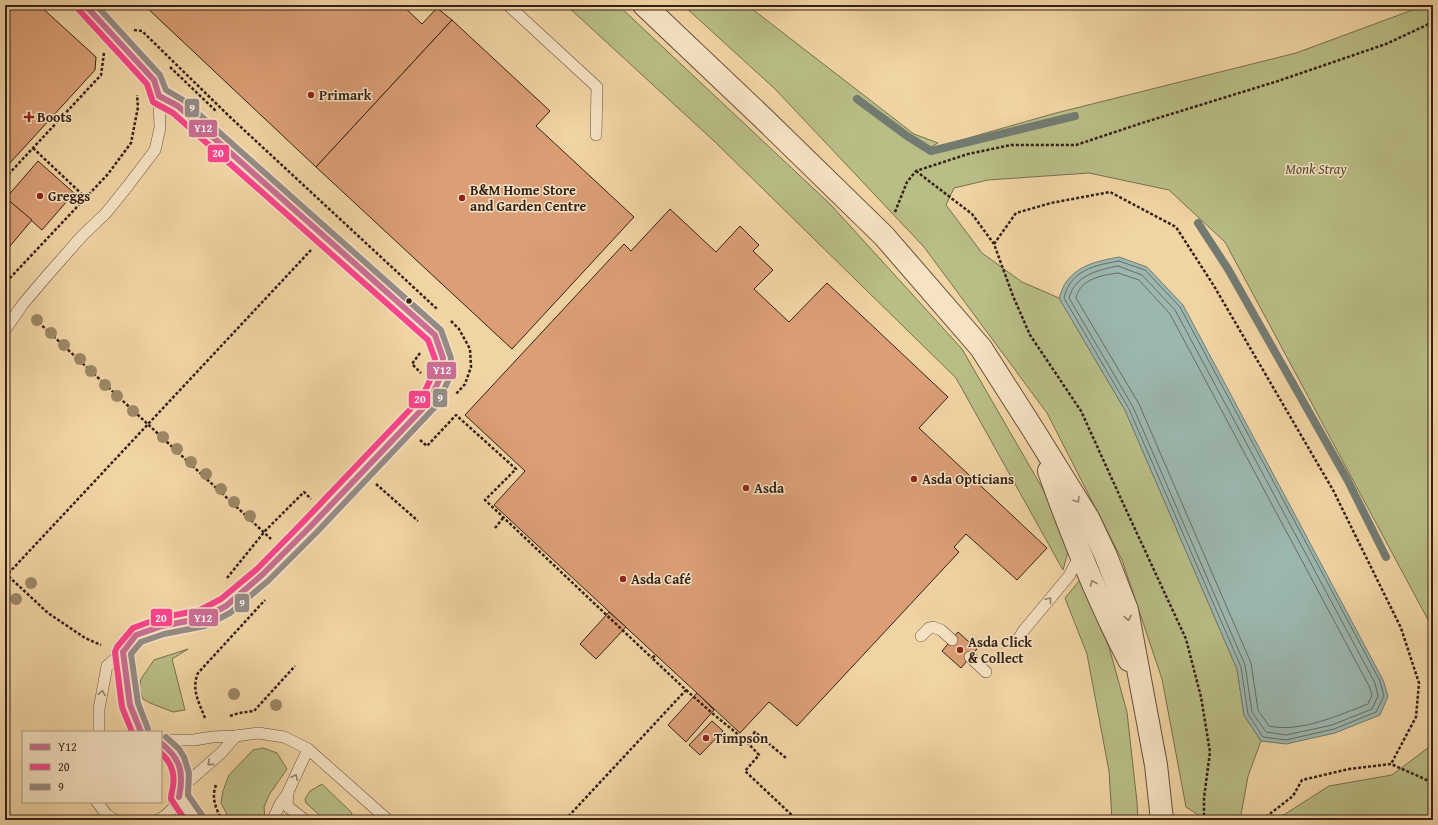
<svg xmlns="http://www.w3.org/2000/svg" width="1438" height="825" font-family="'Gentium Book Plus',serif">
<rect width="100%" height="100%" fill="#f1d4a4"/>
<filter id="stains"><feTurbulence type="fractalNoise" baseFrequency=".005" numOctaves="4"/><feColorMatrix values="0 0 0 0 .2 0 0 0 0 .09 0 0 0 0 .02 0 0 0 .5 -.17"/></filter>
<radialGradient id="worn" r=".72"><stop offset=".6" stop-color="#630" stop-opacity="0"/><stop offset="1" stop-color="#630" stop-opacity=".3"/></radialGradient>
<g fill="#b9bd86" stroke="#786f4e">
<polygon points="566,5 618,5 831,205 962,349 1044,491 1069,548 1063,570 956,378 714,141"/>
<polygon points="683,5 747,5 914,134 938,143 926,150 1056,113 1296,53 1426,5 1433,5 1433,629 1225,242 1169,190 1089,173 988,180 954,188 946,205 982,253 1022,282 1059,298 1125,410 1237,669 1244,715 1261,741 1248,776 1240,820 1206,820 1186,807 1162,679 1122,560 1047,413 924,247 775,89"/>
<polygon points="1080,580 1109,647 1127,712 1137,802 1138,820 1112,820 1109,771 1087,654 1065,598"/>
<polygon points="188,649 172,659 185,710 173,712 150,703 143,699 139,689 141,679 154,660"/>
<polygon points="1433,744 1433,820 1388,820 1378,816 1360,820 1278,820 1282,816 1329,786 1392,775"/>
<polygon points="263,748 277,753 287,769 269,795 264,807 265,820 230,820 221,803 223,791 229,775 253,750"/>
<polygon points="322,784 352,813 351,820 325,820 306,803 305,799 310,791"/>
</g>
<path fill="#9cb7af" stroke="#737b71" d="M1119,257L1147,267L1183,305L1383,680L1388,696L1380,715L1335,733L1286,744L1261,741L1244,715L1237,669L1125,410L1059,298C1061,293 1063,285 1067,281C1080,264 1099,261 1119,257Z"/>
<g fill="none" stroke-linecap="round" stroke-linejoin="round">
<g stroke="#696c62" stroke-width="1">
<path d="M1119,261L1145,270L1180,307L1380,681L1384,696L1376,712L1334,729L1286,740L1263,737L1248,714L1241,667L1129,409L1064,298C1070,271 1094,265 1119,261Z"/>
<path d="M1118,266L1142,275L1175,310L1375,683L1378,696L1372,709L1332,725L1286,735L1266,732L1252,712L1245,665L1133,407L1069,298C1075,275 1098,270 1118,266Z"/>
<path d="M1118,273L1139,280L1170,314L1369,686L1372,695L1368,704C1339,715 1300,733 1269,726L1258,710L1251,663L1139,404L1076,298C1080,279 1102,275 1118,273Z"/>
</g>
<g stroke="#737b71" stroke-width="8">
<polyline points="857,99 907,136 931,151 1075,116"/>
<polyline points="1198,223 1228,269 1347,479 1386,557"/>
</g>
</g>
<g fill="#db9e76" stroke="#362115">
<polygon points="5,5 39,5 96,57 95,70 9,164 5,171"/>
<polygon points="144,5 402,5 422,24 437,8 452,20 316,167"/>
<polygon points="452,20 550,111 536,126 634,217 512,349 316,167"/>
<polygon points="38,161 74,193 42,230 6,198"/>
<polygon points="6,198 32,220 5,252 5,199"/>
<polygon points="670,209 716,252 740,226 759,245 753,251 773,270 754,289 789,322 827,283 948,397 919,428 1047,548 1017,580 966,534 954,547 959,552 797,726 769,702 740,733 494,505 525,471 465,415 624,244 631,251"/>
<polygon points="609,612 626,627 596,659 580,644"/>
<polygon points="958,632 977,649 961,668 942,651"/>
<polygon points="697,693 714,710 686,742 668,725"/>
<polygon points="712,721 723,731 700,755 689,745"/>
</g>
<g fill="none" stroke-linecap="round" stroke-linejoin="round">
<defs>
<g id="service">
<polyline points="508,5 597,87 596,135"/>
<polyline points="5,330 23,304 45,278 82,236 106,213 127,187 155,150 160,128 159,96 154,80 85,5"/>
<polyline points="921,636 929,628 933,627 941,630 952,640"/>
<polyline points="1019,638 1024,630 1069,576 1080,555"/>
<polyline points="123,652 130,705 141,732"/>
<polyline points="970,657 986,672"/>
<polyline points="99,732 99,709 107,666 123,652 136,635 162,626 203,618 226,606 262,575 310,527 429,402 441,376 443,358 435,335 404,308 211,135 178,106 159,96"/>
<polyline points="161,740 194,740 212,737 236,736 258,733 284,737 308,749 388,820"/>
<polyline points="181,788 221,753 236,736"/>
<polyline points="179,797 195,820"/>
<polyline points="97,802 107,815 115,820"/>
<path d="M158,820C180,810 187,782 178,761C174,753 168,748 161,743"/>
<polyline points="274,820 273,819 280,804 288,793"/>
<polyline points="305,820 287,806 288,792 308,749"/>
</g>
<g id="tertiary">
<polyline points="644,5 764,119 884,236 981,348 1034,431 1088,518 1106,556 1127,610 1156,765 1162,820"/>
<path d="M1049,471C1072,536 1098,600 1129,660"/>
</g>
</defs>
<use href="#service" stroke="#654e39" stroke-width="12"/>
<use href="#tertiary" stroke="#654e39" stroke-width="24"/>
<g stroke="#362115" stroke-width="2.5" stroke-dasharray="3 2" stroke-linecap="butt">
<polyline points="134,30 142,31 229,116 437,309"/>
<polyline points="170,67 217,112"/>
<polyline points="33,148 86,198"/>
<polyline points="916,171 972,214 994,244 1013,296 1030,335 1081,411 1122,501 1186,639 1201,697 1210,752 1204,798 1204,820"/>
<polyline points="5,178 101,75 104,53"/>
<polyline points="895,212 907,182 916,171 968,154 1011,145 1076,145 1142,123 1278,81 1386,44 1433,22"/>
<polyline points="994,244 1016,213 1051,203 1110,192 1176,227 1214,286 1333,490 1401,628 1419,683 1416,717 1391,764"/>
<polyline points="5,287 10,278 108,174 131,143 138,107 137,95"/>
<polyline points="35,319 271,539"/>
<polyline points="451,321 459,329 470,349 471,367 465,384 456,394"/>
<polyline points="420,353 412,364 421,373"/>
<polyline points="420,440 427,446 456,415 516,469 485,500 652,658"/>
<polyline points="376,484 418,521"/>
<polyline points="495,528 503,518"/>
<polyline points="5,573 48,613 85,638 101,645"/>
<path d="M5,577C107,468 209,359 311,250"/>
<polyline points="227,578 265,531 304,492 311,499"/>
<polyline points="686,690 712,713 746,741 759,755 745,771 797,820"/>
<polyline points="230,716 239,713 254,711 295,666"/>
<path d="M205,718C199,702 191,690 198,673L265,600"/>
<polyline points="746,741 755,732 786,758"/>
<path d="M216,785C211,798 216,809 222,820"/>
<polyline points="565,820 686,690 652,658 656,655"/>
<polyline points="1262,820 1293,796 1302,780 1349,769 1391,764 1429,781 1433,786"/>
</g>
<use href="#service" stroke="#f6e3c4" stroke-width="11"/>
<use href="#tertiary" stroke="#f6e3c4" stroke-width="22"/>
<defs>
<g id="bus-1">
<polyline points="85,5 154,80 159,96 178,106 435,335 443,358 441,376 429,402 310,527 262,575 226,606 203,618 162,626 136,635 123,652 130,705 141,732"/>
<path d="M161,743C181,759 184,773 179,797"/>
</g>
<g id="bus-2">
<polyline points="79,10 147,84 153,102 173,113 428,340 435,359 433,374 422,397 304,521 257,569 221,599 200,610 160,618 133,628 117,647 115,652 122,707 132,732"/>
<path d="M161,753C171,762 175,773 173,786C172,791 171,795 171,799L185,820"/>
</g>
<g id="bus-3">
<polyline points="96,5 160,75 166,90 183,100 441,330 451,358 449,379 436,406 316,533 268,581 230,613 205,626 164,634 141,642 131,654 138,703 148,729"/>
<polyline points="166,737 179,749 184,757 189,773 188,795 202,815"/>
</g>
</defs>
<use href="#bus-1" stroke="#f6e3c4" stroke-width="9"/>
<use href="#bus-2" stroke="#f6e3c4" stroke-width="9"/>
<use href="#bus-3" stroke="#f6e3c4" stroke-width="9"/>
<use href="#bus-1" stroke="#ca6e94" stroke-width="6"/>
<use href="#bus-2" stroke="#fa448c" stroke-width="6"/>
<use href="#bus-3" stroke="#958b86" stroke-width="6"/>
</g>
<g fill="#9c8765">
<circle cx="37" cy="320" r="6"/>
<circle cx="51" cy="333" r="6"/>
<circle cx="64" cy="345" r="6"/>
<circle cx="80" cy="359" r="6"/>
<circle cx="91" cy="371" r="6"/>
<circle cx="105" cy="385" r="6"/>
<circle cx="117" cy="396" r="6"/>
<circle cx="133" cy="411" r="6"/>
<circle cx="163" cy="437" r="6"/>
<circle cx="177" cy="449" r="6"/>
<circle cx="191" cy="462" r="6"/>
<circle cx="206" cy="474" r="6"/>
<circle cx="221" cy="489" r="6"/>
<circle cx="234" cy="502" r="6"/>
<circle cx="250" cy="516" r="6"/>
<circle cx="31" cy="583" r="6"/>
<circle cx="16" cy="599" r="6"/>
<circle cx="234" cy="694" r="6"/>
<circle cx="276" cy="705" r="6"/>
</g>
<defs><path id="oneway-chevron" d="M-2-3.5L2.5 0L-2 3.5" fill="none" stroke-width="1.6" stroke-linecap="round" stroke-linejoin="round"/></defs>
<g stroke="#96826c">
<use href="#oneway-chevron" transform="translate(1077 500) rotate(58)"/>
<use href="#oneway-chevron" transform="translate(1093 583) rotate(-112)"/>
<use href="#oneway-chevron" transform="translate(1049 600) rotate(-50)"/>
<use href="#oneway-chevron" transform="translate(1128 618) rotate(80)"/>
<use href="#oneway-chevron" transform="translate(102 693) rotate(-81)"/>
<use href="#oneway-chevron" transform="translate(210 763) rotate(139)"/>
<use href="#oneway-chevron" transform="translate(295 777) rotate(-65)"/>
</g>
<g fill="#8f2418" stroke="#f6e3c4" stroke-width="1.5">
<circle cx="311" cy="95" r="4"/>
<path d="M27 111h4v4h4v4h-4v4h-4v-4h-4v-4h4z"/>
<circle cx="40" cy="196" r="4"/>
<circle cx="462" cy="198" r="4"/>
<circle cx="914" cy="479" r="4"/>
<circle cx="746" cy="488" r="4"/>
<circle cx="623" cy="579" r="4"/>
<circle cx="960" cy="650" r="4"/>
<circle cx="706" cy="738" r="4"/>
</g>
<circle fill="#362115" stroke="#f6e3c4" stroke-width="1.5" cx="409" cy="301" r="3.5"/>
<g text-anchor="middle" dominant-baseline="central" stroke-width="3" stroke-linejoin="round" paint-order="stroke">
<g font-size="14" font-weight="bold" fill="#362115" stroke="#f6e3c4" text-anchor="start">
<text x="319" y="95">Primark</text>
<text x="37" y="117">Boots</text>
<text x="470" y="190">B&amp;M Home Store<tspan x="470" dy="16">and Garden Centre</tspan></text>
<text x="48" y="196">Greggs</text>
<text x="922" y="479">Asda Opticians</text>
<text x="754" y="488">Asda</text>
<text x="631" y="579">Asda Café</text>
<text x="968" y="642">Asda Click<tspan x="968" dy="16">&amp; Collect</tspan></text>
<text x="714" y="738">Timpson</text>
</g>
<g font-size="14" font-style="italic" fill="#574831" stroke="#f6e3c4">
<text x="1316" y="169">Monk Stray</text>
</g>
</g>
<g stroke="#f6e3c4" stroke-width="1.5">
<rect x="184" y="98" width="16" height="20" rx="4" fill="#958b86"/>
<rect x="188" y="119" width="30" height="19" rx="4" fill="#ca6e94"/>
<rect x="207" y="144" width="23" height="19" rx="4" fill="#fa448c"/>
<rect x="426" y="361" width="31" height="19" rx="4" fill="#ca6e94"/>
<rect x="432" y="388" width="16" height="20" rx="4" fill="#958b86"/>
<rect x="408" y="390" width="23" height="19" rx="4" fill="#fa448c"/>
<rect x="234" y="593" width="16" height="20" rx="4" fill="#958b86"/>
<rect x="150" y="608" width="23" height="19" rx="4" fill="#fa448c"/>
<rect x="188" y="608" width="31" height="19" rx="4" fill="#ca6e94"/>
</g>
<g font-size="11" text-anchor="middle" font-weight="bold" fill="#fff">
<text x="192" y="112">9</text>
<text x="203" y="132">Y12</text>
<text x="218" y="157">20</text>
<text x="442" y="374">Y12</text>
<text x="440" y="402">9</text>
<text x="420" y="403">20</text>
<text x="242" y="607">9</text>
<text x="161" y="622">20</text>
<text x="203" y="622">Y12</text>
</g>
<rect width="1438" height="825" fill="none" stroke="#f1d4a4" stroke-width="20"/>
<rect x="6" y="6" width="1426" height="813" fill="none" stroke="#362115" stroke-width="2"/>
<rect x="10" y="10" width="1418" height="805" fill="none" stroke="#362115"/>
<rect x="22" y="731" width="140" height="72" fill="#f6e3c4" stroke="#a9957e"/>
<rect x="30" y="744" width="20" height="6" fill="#ca6e94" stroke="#a9957e"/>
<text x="58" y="751" font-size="12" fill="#362115">Y12</text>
<rect x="30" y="764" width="20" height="6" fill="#fa448c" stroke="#a9957e"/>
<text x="58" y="771" font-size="12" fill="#362115">20</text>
<rect x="30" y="784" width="20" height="6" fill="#958b86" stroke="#a9957e"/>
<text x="58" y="791" font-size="12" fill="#362115">9</text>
<rect width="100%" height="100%" filter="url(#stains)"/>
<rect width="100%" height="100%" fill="url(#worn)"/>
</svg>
